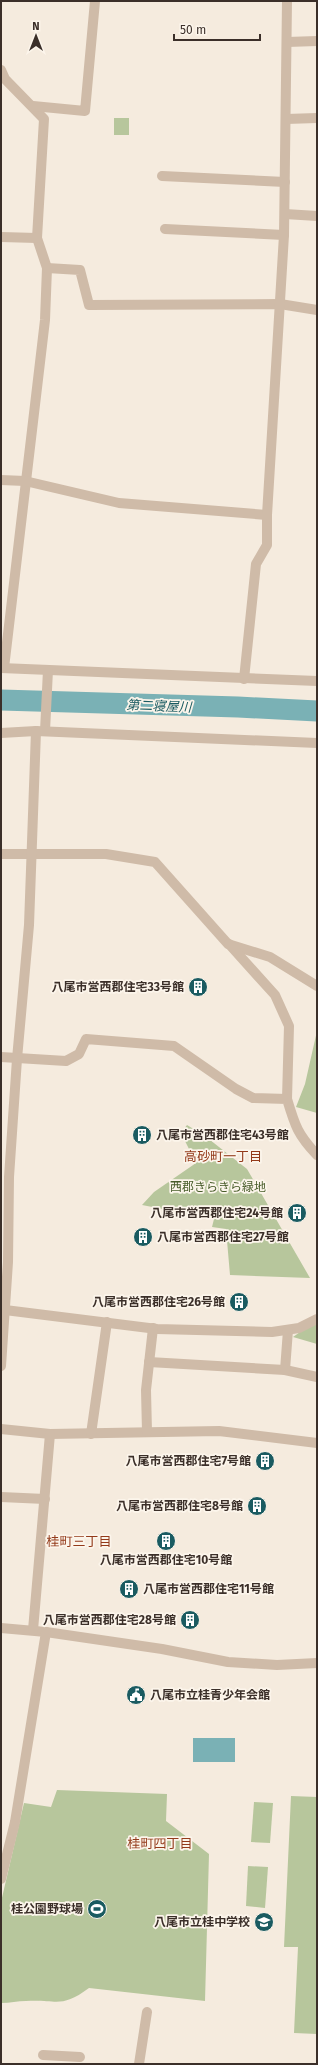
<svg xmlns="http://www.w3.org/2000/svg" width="318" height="2065" font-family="'Fira Sans','Noto Sans JP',sans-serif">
<rect width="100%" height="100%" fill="#f5ebde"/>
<g fill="#b7c69c">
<rect x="114" y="118" width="15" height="17"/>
<polygon points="317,1031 317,1113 296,1107 305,1084"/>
<polygon points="187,1125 205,1136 247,1169 310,1278 230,1275 226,1229 212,1227 214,1219 142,1205 154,1192 196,1163 181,1133"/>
<polygon points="317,1320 317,1344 293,1337"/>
<path d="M57,1790L167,1794L166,1821L209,1854L205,2001L89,1988C61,2009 57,1999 26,2001C18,2001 10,2003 1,2003V1902L24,1803L51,1807Z"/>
<polygon points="291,1796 317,1797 317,2034 294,2033 298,1947 284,1947"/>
<polygon points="254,1802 273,1803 270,1843 251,1842"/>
<polygon points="248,1866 268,1867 265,1908 246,1906"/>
</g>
<rect fill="#7ab1b5" x="193" y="1738" width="42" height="24"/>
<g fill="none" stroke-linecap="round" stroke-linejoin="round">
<polyline stroke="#7ab1b5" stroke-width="21" points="1,700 238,707 317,711"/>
<g stroke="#cfbba8" stroke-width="10">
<polyline points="287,42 317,41"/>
<polyline points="1,70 5,79 44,119 37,238 47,268 45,320 4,668"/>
<polyline points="33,106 85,111 95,1"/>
<polyline points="286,119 317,118"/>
<polyline points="162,176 285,182"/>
<polyline points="285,214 317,216"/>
<polyline points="165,229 284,235"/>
<polyline points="1,237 37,238"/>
<polyline points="47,268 80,270 89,305 280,304 317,310"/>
<polyline points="1,480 25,481 119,503 267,515"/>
<polyline points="1,668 317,681"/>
<polyline points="244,679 256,564 267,545 267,515 284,235 287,1"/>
<polyline points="45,731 48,670"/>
<polyline points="1,733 36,731"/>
<polyline points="1,854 106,854 155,862 228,944 270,957 317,986"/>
<polyline points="229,944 275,995 289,1026 287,1099"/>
<path d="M1,1057L66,1061L79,1054L86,1039L174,1046L236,1089L253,1098L287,1099C295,1126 298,1135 317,1155"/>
<polyline points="5,1310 157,1329 272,1332 299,1328 317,1319"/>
<polyline points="149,1362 285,1370 317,1377"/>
<polyline points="1,1366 8,1262 9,1177 17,1059 29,925 36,731 317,743"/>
<polyline points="285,1370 288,1330"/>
<polyline points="1,1429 50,1434 219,1431 317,1443"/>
<polyline points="147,1432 146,1390 153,1328"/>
<polyline points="91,1434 107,1322"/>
<polyline points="1,1497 45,1499"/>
<polyline points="1,1628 46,1632 162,1649 228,1662 277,1665 317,1663"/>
<polyline points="33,1630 50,1434"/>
<polyline points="1,1879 15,1822 46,1632"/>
<polyline points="43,2055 80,2057"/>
<polyline points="139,2064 147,2012"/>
</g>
</g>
<defs>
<symbol id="building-disc" viewBox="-11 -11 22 22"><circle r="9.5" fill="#1a5b61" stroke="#fcf5eb"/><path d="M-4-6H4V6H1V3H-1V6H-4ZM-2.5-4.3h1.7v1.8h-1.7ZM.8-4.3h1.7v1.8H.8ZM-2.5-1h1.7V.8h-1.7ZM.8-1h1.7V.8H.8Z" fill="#fff"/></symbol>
<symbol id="civic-disc" viewBox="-11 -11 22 22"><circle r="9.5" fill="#1a5b61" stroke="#fcf5eb"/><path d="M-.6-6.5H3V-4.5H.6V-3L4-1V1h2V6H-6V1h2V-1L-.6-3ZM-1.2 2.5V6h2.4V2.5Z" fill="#fff"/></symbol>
<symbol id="stadium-disc" viewBox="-11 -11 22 22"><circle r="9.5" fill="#1a5b61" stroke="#fcf5eb"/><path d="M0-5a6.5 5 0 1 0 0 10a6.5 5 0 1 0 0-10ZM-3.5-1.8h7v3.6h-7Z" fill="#fff"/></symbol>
<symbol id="school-disc" viewBox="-11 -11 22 22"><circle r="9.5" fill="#1a5b61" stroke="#fcf5eb"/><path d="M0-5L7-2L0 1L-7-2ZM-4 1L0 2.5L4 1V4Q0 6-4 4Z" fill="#fff"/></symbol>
</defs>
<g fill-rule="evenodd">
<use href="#building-disc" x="187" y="976" width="22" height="22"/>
<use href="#building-disc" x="131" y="1124" width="22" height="22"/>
<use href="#building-disc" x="286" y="1202" width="22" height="22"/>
<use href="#building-disc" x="132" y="1226" width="22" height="22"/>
<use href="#building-disc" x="228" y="1291" width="22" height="22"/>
<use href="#building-disc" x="254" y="1450" width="22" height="22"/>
<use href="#building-disc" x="246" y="1495" width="22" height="22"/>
<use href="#building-disc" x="155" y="1530" width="22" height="22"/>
<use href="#building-disc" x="118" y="1578" width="22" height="22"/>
<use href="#building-disc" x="179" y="1609" width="22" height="22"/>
<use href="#civic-disc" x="125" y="1684" width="22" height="22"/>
<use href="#stadium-disc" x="86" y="1898" width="22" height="22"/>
<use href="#school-disc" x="253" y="1911" width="22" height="22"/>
</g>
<g text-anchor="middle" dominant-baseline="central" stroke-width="3.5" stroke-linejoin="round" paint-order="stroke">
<g font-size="12" font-weight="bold" fill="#3b2f29" stroke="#fcf5eb" text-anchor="end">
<text x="184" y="987">八尾市営西郡住宅33号館</text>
<text x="156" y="1135" text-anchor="start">八尾市営西郡住宅43号館</text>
<text x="283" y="1213">八尾市営西郡住宅24号館</text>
<text x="157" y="1237" text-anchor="start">八尾市営西郡住宅27号館</text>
<text x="225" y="1302">八尾市営西郡住宅26号館</text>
<text x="251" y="1461">八尾市営西郡住宅7号館</text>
<text x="243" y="1506">八尾市営西郡住宅8号館</text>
<text x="166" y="1560" text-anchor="middle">八尾市営西郡住宅10号館</text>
<text x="143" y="1589" text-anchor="start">八尾市営西郡住宅11号館</text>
<text x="176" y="1620">八尾市営西郡住宅28号館</text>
<text x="150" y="1695" text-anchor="start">八尾市立桂青少年会館</text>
<text x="83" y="1909">桂公園野球場</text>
<text x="250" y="1922">八尾市立桂中学校</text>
</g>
<g font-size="12" fill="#485c2a" stroke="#fcf5eb">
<text x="218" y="1187">西郡きらきら緑地</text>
</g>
<g font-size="13" font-style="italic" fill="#1a5b61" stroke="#fcf5eb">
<text transform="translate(159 706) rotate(2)">第二寝屋川</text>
</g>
<g font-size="13" fill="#933a1a" stroke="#fcf5eb">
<text x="223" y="1156">高砂町一丁目</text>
<text x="79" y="1541">桂町三丁目</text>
<text x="160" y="1843">桂町四丁目</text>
</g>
</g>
<rect width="318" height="2065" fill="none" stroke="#3b2f29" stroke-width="4"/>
<g transform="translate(36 36)" stroke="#fcf5eb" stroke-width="3" paint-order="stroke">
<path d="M0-3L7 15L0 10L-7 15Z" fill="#3b2f29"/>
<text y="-6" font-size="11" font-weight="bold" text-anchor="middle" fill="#3b2f29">N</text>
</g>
<path d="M174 34v6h86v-6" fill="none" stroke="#3b2f29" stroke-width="2"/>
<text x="180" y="34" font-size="12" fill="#3b2f29" stroke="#fcf5eb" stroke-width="3" paint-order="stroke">50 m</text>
</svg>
